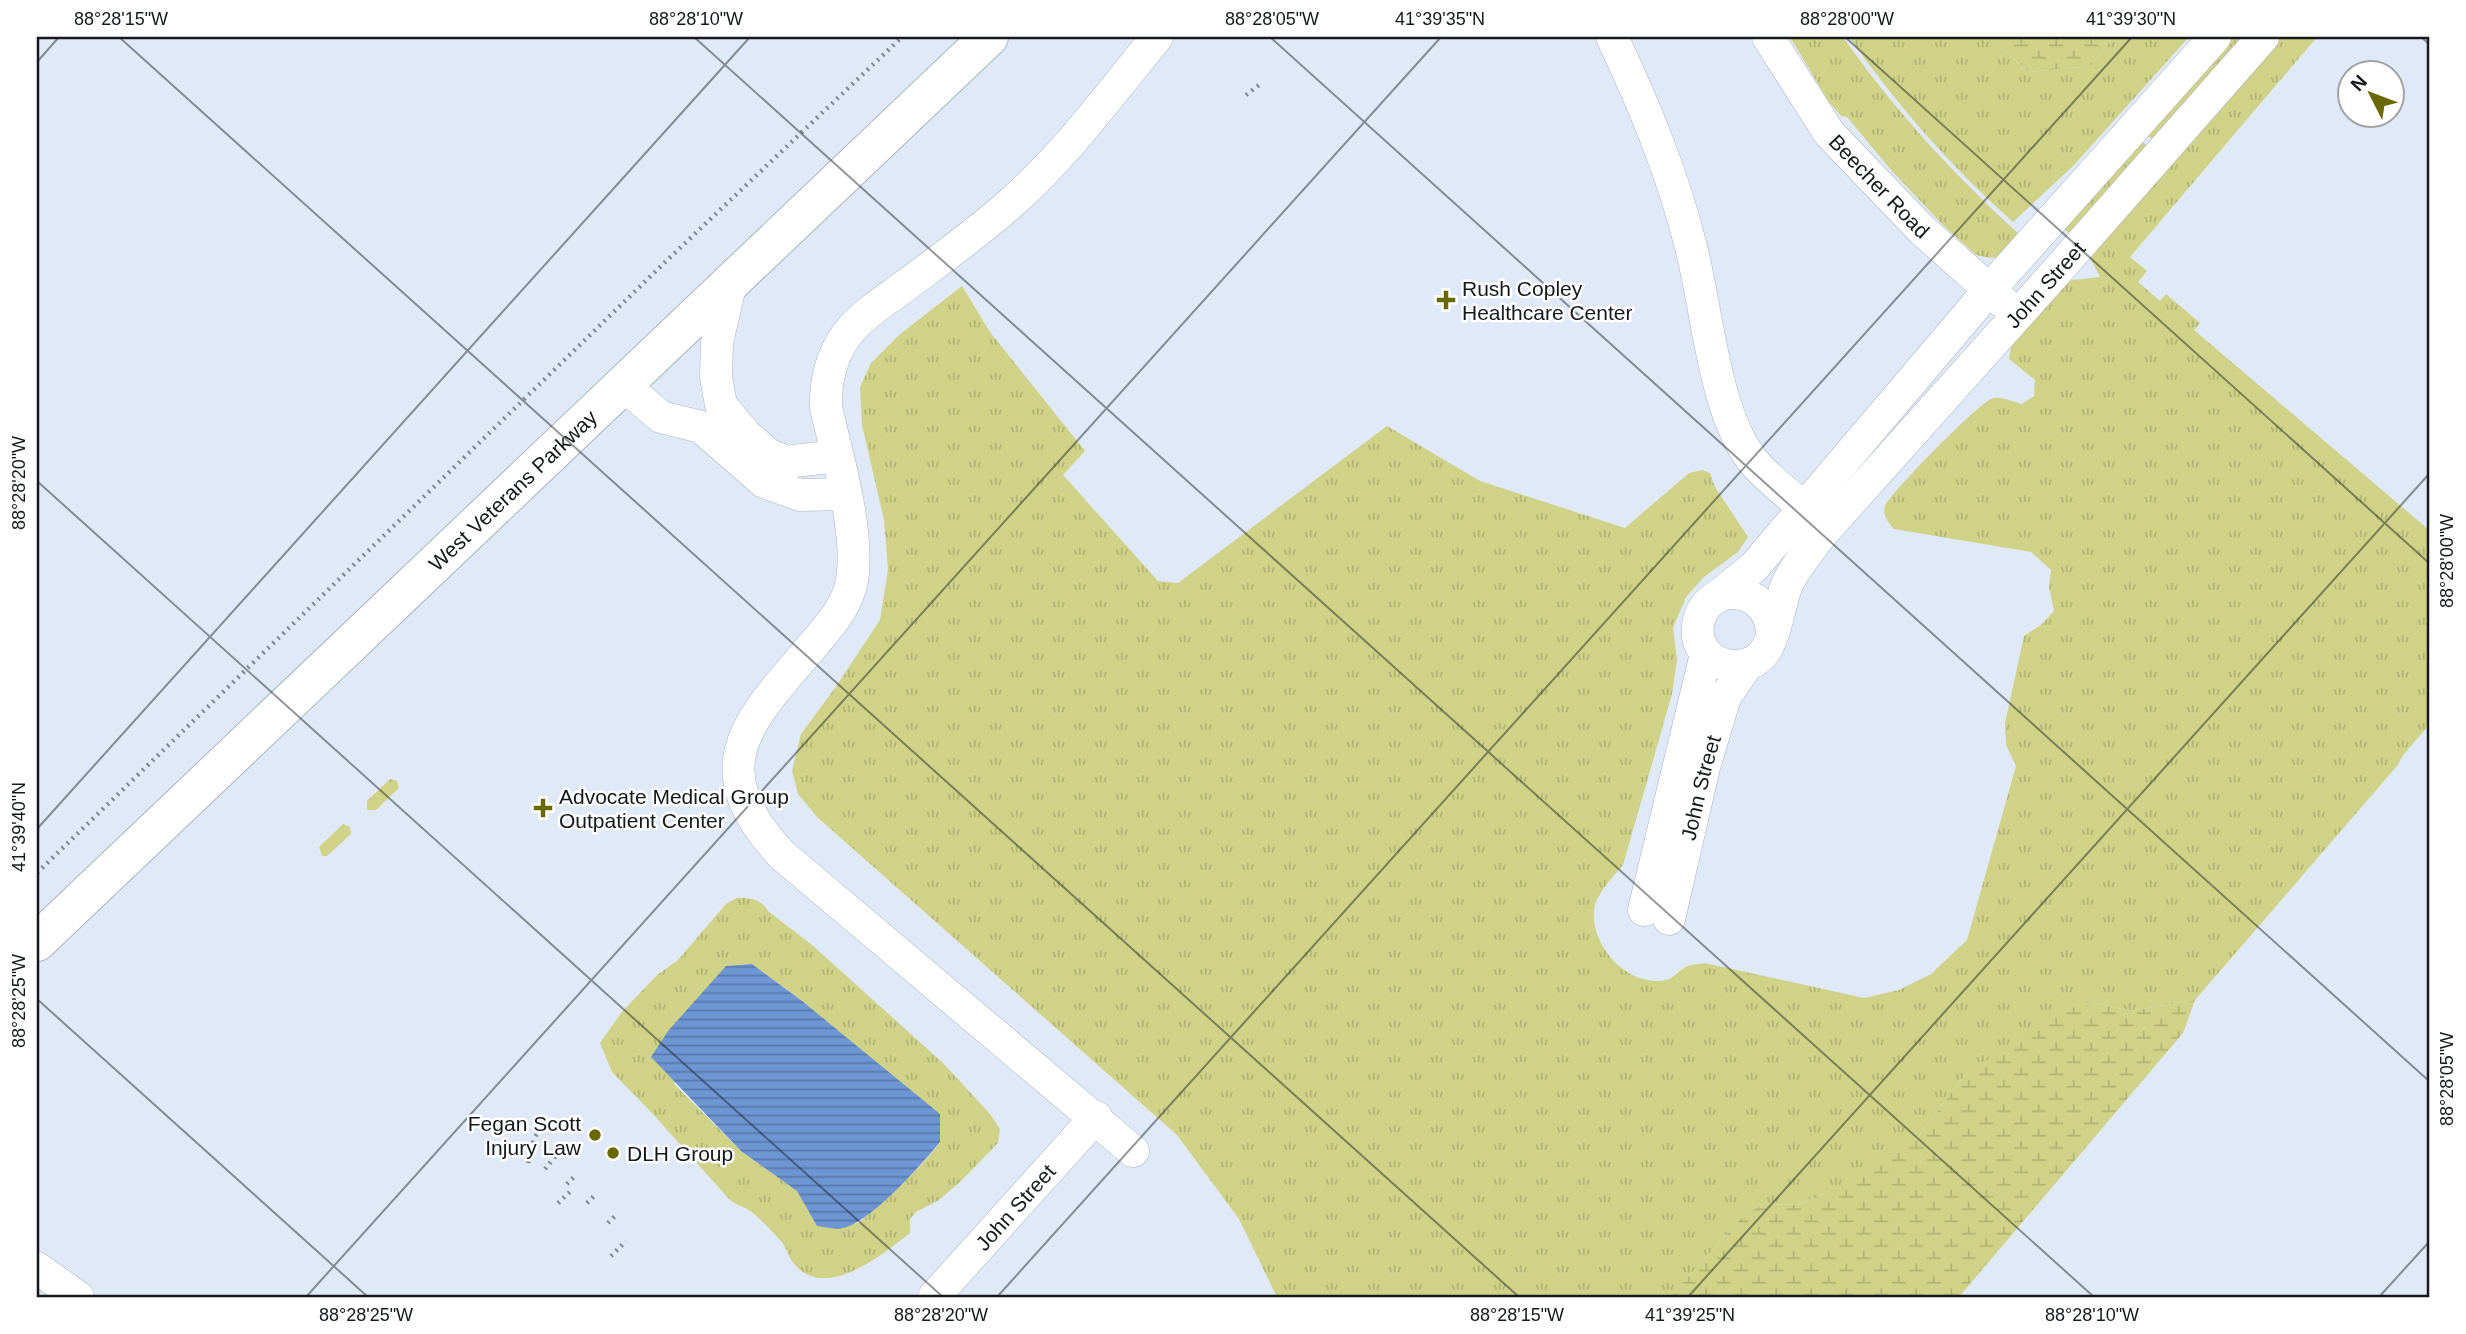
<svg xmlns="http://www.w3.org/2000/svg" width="2466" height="1334" font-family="Helvetica,sans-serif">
<defs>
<pattern id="grass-tufts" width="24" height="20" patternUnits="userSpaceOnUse" patternTransform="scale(1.75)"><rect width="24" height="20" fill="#d0d287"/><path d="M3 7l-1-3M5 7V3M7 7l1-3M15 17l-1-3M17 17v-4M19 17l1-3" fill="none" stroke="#b2b474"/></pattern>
<pattern id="wetland-marsh" width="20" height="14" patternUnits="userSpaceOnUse" patternTransform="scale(1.75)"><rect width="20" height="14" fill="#d0d287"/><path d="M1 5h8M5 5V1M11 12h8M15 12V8" fill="none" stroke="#b2b474"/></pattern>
<pattern id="water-rules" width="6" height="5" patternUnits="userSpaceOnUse" patternTransform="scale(1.75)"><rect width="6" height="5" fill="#6d96d3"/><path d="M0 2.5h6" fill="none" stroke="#5879ab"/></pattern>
</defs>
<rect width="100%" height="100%" fill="#e0e9f7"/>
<g fill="url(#grass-tufts)" fill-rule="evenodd">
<path d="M1790,37H1843C1896,112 1953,174 2021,236L1999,257L1990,258L1976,255L1943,225L1891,170L1847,117L1841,116L1829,102Z"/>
<path d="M1849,37H1988L2029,72L2090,66L2114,37H2189L2074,165L2013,222C1951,167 1897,105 1849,37Z"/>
<polygon points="2230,37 2246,37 2154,141 2145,133"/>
<path d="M2273,37H2317L2130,257L2147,271L2138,282L2160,301L2166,294L2200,323L2194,330L2429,530V725L2404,754L2397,766L2195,1000L2131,1011L2086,1001L1964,1076L1916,1139L1856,1180L1797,1205L1766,1204L1746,1213L1670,1297H1277L1239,1219L1177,1135L817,817L798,794L792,771L801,734L835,688L880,620L888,570L884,520L862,425L860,387L871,363L899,335L962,286L990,332L1085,451L1063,475L1158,581L1178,583L1387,426L1480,481L1625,528L1689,473L1702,470L1710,473L1715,487L1748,537L1738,552L1704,577L1686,597L1673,628L1677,660L1672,694L1623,865C1613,877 1595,895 1594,911C1591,943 1622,981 1656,981C1673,981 1672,976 1684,968C1689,964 1699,964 1705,963L1864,998L1899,990L1931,974L1967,940L2016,766L2006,745L2005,723L2024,636L2041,625L2054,611L2049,587L2051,570L2031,552L1894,529C1888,522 1882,515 1885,506C1890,493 1977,405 1991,399C1999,395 2013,402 2022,404L2034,396L2035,380L2009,359L2012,342L2059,285L2073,280L2100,277L2088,254Z"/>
<polygon points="2140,140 2149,147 2069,233 2064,229"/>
<polygon points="390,779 397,781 399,788 376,810 367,810 367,801"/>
<polygon points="343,824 350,827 351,834 327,856 322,856 319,847"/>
<path d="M736,898C750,898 760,898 768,911L812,945L943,1063L990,1114L1000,1129L998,1143L960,1182L939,1200L916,1212L910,1219V1233C883,1254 828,1300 796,1266C788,1259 787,1246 779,1239C770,1230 758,1215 747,1209C740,1205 736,1205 729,1199L652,1113L612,1072L600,1043L621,1013L657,975L677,961L726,904ZM752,964L802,1001L940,1143L921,1165L859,1223L817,1226L797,1191L741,1151L674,1084L726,966Z"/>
</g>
<g fill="url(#wetland-marsh)">
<polygon points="1988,37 2114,37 2090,66 2029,72"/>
<polygon points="2195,1000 2183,1033 1959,1297 1670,1297 1746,1213 1766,1204 1798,1205 1856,1179 1916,1139 1964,1076 2030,1029 2086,1001 2131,1011"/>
</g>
<path fill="url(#water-rules)" d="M752,964L802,1001L940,1114V1142C922,1164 870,1223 843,1228C835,1230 825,1227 817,1226L797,1191L741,1151L651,1057L668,1031L726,966Z"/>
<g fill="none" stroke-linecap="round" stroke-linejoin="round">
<defs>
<g id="minor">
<path d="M1612,37C1644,105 1673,174 1691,247C1707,308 1714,413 1753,461C1772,484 1799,502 1821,522"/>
<path id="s1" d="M1768,37L1829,133L1922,230L2003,302"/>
<polyline points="731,282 717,342 716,377 721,405 746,435 768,454 786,462 837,456"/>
<polyline points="622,384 661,417 701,427 764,482 800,495 845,494"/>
<polyline points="1713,600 1754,567 1989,290 2215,37"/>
<path id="s2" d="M1772,632C1769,584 1705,579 1698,625C1692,664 1747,682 1767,648C1777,630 1779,606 1786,587C1793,569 1808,553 1819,537L2065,262L2263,37"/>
<polyline points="1644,910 1706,654"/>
<path id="s3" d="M1669,919L1704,767L1725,697L1747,665"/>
<path d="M1133,1151L782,855C698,765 750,719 815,643C830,625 848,605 852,580C860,534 837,454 826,408C825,381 832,354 848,333C863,314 886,300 905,286C941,259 977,233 1010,204C1066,155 1110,94 1157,37"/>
<polyline points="37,1268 78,1297"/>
<path id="s4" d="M934,1297L1096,1117"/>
</g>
<g id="major">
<path id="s5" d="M37,942L989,37"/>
</g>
</defs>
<use href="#minor" stroke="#aab3bf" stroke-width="33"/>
<use href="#major" stroke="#aab3bf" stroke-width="40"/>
<g stroke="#818791" stroke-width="4.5" stroke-dasharray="2 5" stroke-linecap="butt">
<polyline points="1246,95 1259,85"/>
<polyline points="37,873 661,266 902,37"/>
<polyline points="528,1163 534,1139 537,1134"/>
<polyline points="545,1169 557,1154"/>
<polyline points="567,1184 576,1175"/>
<polyline points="558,1203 573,1189"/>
<polyline points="587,1203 595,1195"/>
<polyline points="608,1223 615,1216"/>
<polyline points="611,1256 626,1241"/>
</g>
<use href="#minor" stroke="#fff" stroke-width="32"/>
<use href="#major" stroke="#fff" stroke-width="38"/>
</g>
<path fill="none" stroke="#15181d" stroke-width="2" stroke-opacity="0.45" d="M119,37L1519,1297M694,37L2094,1297M1270,37L2429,1081M1845,37L2429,563M2421,37L2429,44M37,62L59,37M37,481L943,1297M37,829L750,37M37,999L368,1297M306,1297L1441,37M997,1297L2132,37M1688,1297L2429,474M2379,1297L2429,1242"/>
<g fill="#696804" stroke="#fff" stroke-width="2.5">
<path d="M1442.5 289.5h7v7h7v7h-7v7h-7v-7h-7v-7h7z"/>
<path d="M539.5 797.5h7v7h7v7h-7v7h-7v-7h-7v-7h7z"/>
<circle cx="595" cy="1135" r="7"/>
<circle cx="613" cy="1153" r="7"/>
</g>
<g text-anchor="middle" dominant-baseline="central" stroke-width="5" stroke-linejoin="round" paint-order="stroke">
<g font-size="21" fill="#15181d" stroke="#fff">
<text stroke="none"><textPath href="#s1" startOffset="187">Beecher Road</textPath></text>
<text stroke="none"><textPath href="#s2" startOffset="677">John Street</textPath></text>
<text stroke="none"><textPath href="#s5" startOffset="656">West Veterans Parkway</textPath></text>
<text stroke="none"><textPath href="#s3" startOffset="135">John Street</textPath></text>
<text stroke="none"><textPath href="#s4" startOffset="121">John Street</textPath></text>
</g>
<g font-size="21" fill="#15181d" stroke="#fff" text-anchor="start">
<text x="1462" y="288">Rush Copley<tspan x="1462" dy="24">Healthcare Center</tspan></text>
<text x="559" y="796">Advocate Medical Group<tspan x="559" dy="24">Outpatient Center</tspan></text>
<text x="581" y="1123" text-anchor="end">Fegan Scott<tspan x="581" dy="24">Injury Law</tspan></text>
<text x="627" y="1153">DLH Group</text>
</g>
</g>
<rect width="2466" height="1334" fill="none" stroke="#ffffff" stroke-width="77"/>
<g transform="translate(2371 94) rotate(312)"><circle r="33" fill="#ffffff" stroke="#a1a3a5" stroke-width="2"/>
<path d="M0-5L12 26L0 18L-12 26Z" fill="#696804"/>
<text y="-10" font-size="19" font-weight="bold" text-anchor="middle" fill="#15181d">N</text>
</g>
<rect x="38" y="38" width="2390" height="1258" fill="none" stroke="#15181d" stroke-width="2.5"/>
<g font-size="18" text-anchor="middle" fill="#15181d">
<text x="121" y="25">88°28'15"W</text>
<text x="696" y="25">88°28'10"W</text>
<text x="1272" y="25">88°28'05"W</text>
<text x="1440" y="25">41°39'35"N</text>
<text x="1847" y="25">88°28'00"W</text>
<text x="2131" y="25">41°39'30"N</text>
<text transform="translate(19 483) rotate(-90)" y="6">88°28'20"W</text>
<text transform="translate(2447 561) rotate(-90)" y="6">88°28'00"W</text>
<text transform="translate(19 827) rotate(-90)" y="6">41°39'40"N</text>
<text transform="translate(19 1001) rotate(-90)" y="6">88°28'25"W</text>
<text transform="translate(2447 1079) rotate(-90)" y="6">88°28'05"W</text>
<text x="366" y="1321">88°28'25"W</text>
<text x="941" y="1321">88°28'20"W</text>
<text x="1517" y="1321">88°28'15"W</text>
<text x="1690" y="1321">41°39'25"N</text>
<text x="2092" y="1321">88°28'10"W</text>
</g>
</svg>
